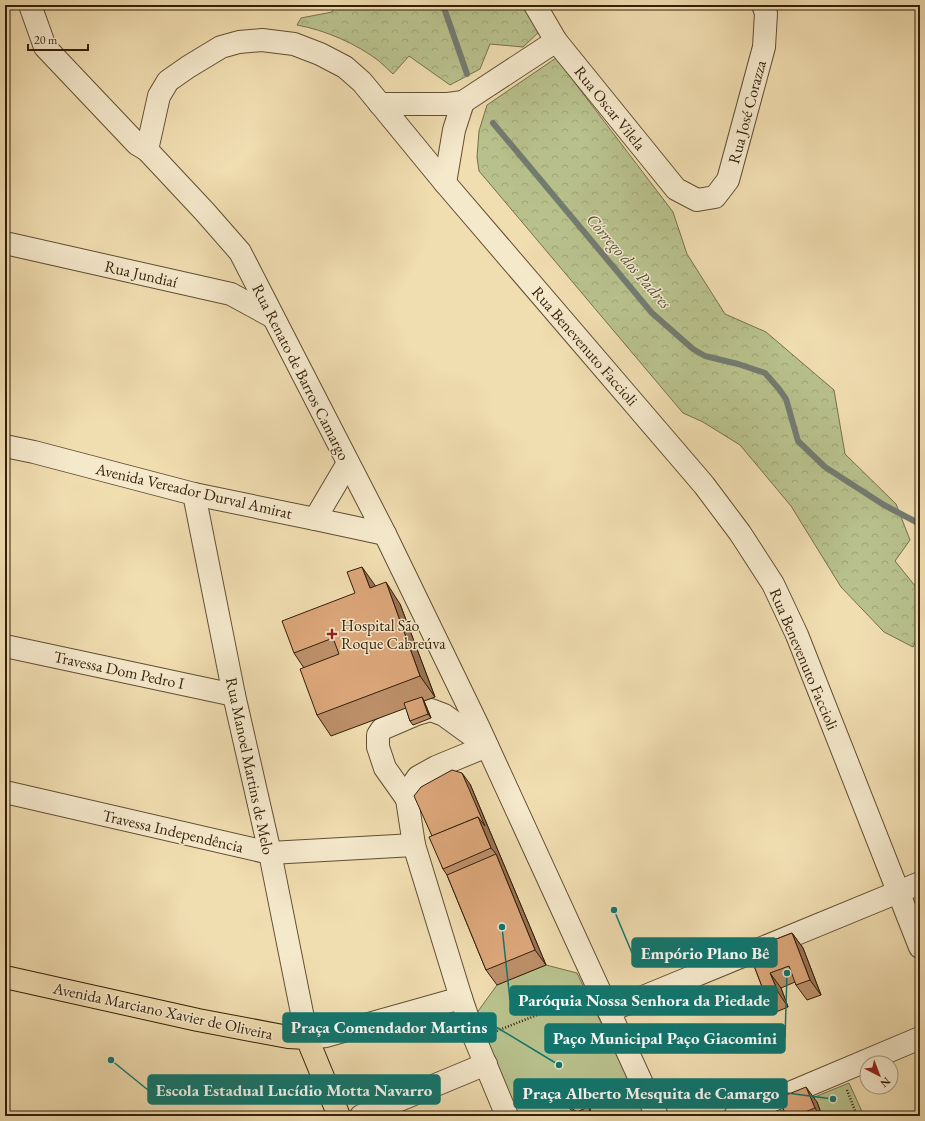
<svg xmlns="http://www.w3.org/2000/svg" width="925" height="1121" font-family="'EB Garamond',serif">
<defs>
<pattern id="forest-crowns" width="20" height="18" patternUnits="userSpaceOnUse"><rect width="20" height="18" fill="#b8c18c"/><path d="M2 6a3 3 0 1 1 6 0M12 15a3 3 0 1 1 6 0" fill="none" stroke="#9fa577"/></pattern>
</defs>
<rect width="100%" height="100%" fill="#f0ddb0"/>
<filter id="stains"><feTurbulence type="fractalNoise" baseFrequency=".005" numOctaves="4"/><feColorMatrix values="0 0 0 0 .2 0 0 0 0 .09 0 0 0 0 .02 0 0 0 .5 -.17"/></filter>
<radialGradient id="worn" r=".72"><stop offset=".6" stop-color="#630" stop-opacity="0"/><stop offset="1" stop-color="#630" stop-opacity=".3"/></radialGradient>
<g fill="url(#forest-crowns)" stroke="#76704a">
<path d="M335,5H523L540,31L523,47L490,44L480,69L450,85L409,56L393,74C388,70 384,65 379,61C357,44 325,30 297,25L301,18L332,12Z"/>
<polygon points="556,58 673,212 687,254 725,314 766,332 834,390 845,454 896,504 910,540 895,561 920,592 920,633 913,647 884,632 841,587 791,506 740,445 703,422 683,413 479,171 477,157 479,131 487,105"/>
</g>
<g fill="#b8c18c" stroke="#76704a">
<polygon points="546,965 577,973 646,1116 516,1116 476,1014 497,985"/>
<polygon points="849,1083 864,1116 768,1116"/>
</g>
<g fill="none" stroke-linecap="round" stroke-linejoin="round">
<g stroke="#737b70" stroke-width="6">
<polyline points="443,5 467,74"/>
<polyline points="493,123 652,313 693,349 705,356 738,364 765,373 779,389 786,399 798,441 825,467 884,505 920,524"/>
</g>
<defs>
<g id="minor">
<polyline points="30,5 45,47 137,144 147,150 205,212 240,252 385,534 479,728 657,1116"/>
<polyline points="535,5 556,41 676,189 697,200 715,197 728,180 764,47 766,13 763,5"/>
<polyline points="380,104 448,104 463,102 556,41"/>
<polyline points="147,150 159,96 168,81 188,67 221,47 239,42 262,40 294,44 320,54 345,67 362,82 445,183 704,485 740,533 773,584 797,635 920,947"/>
<polyline points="445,183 454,130 463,102"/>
<polyline points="5,243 231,294 273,317"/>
<polyline points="5,446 34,452 194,494 315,519 385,534"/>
<polyline points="194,494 234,695 270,853 307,1038 326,1036 461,998"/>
<polyline points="315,519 348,463"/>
<polyline points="5,646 234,695"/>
<polyline points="487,746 436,767 418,777 411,787 407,799 414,845 461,998 475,1039 507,1116"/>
<polyline points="5,792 270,853 414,845"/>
<polyline points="407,799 385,768 378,747 378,735 382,729 417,714 431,710 444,715 484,744"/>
<polyline points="609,1011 920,883"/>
<polyline points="361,1116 486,1064"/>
<polyline points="735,1116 920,1038"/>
</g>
<polyline id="major" points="5,977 198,1020 288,1037 307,1038 339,1116"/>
</defs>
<use href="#minor" stroke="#624e32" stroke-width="24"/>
<use href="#major" stroke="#331f08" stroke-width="24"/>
<g stroke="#331f08" stroke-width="2.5" stroke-dasharray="1 2" stroke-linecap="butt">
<polyline points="494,1032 580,998"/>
<polyline points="847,1090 857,1116"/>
</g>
<use href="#minor" stroke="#f5e9cc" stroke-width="22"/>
<use href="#major" stroke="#f0ddb0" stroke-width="22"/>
</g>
<g fill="#bc8f69" stroke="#331f08">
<polygon points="376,586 400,604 435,697 424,701 431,718 413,725 410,721 406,708 331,736 317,715 304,668 294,653"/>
<polygon points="470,784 546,965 497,985 486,970 447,875 443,869 432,836"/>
<polygon points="792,933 803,948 821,995 807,1000 796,985 795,982 781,988 788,1007 776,1012 766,997 748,950"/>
<polygon points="589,1095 592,1099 590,1111 580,1116 570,1109 567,1105"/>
<polygon points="817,1102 822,1116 786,1116"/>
</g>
<g fill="#997455" stroke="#331f08">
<polygon points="362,567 377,588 370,588"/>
<polygon points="386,582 400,604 435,697 420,676"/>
<polygon points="422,697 424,701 431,718 428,714"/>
<polygon points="462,773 470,784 546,965 535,950 496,854 491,848 478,817"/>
<polygon points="792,933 803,948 821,995 810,980"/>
<polygon points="770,973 781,988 788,1007 778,992"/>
<polygon points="806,1087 817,1102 822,1116 820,1116 815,1108"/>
<polygon points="589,1095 592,1099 590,1111 588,1107"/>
</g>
<g fill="#dba67a" stroke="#331f08">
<polygon points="362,567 370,588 386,582 420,676 317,715 300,669 339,654 333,638 294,653 282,621 355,593 347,572"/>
<polygon points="422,697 428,714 410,721 404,703"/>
<polygon points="452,770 462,773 485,826 478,817 432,836 414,796 421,787"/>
<polygon points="478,817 491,848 443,869 429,837"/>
<polygon points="496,854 535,950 486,970 447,875"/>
<polygon points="792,933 810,980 796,985 789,966 770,973 778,992 766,997 748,950"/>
<polygon points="806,1087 815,1108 795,1116 786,1116 779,1098"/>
<polygon points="580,1088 589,1095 588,1107 577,1112 567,1105 569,1093"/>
</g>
<path fill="#8f2418" stroke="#f5e9cc" stroke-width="1.5" d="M330 628h4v4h4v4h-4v4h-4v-4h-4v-4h4z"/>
<g text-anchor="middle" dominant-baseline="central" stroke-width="3" stroke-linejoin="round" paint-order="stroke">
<g font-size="16" fill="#331f08" stroke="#f5e9cc">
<text transform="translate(610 108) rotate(51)">Rua Oscar Vilela</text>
<text transform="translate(747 112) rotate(-75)">Rua José Corazza</text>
<text transform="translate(141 274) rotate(13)">Rua Jundiaí</text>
<text transform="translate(585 346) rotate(49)">Rua Benevenuto Faccioli</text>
<text transform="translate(301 372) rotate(63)">Rua Renato de Barros Camargo</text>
<text transform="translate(194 491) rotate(13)">Avenida Vereador Durval Amirat</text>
<text transform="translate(804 659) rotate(67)">Rua Benevenuto Faccioli</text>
<text transform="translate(119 670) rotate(12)">Travessa Dom Pedro I</text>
<text transform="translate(250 766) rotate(78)">Rua Manoel Martins de Melo</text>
<text transform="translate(173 831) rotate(13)">Travessa Independência</text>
<text transform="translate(163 1011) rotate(12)">Avenida Marciano Xavier de Oliveira</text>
</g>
<g font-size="16" fill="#331f08" stroke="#f5e9cc" text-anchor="start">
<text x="341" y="625">Hospital São<tspan x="341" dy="18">Roque Cabreúva</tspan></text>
</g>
<g font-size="17" font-style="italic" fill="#534d3c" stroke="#f5e9cc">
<text transform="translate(629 261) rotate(49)">Córrego dos Padres</text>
</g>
</g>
<path fill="none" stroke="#0f766e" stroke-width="1.5" d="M614 910L632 953M502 927L510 1000M559 1065L496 1027M787 973L785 1038M111 1060L148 1090M833 1099L787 1093"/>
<g fill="#0f766e" stroke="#f5e9cc" stroke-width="1.5">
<circle cx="614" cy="910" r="4"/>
<circle cx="502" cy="927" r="4"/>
<circle cx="559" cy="1065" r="4"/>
<circle cx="787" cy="973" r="4"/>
<circle cx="111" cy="1060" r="4"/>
<circle cx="833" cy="1099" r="4"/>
</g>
<g fill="#0f766e" stroke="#0f766e" stroke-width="1.5">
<rect x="632" y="938" width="145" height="29" rx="4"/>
<rect x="510" y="986" width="267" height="29" rx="4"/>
<rect x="283" y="1013" width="213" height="29" rx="4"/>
<rect x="545" y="1024" width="240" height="29" rx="4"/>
<rect x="148" y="1075" width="292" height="29" rx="4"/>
<rect x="514" y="1079" width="273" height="29" rx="4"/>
</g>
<g font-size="17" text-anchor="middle" font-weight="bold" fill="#fff">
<text x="705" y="959">Empório Plano Bê</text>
<text x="644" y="1006">Paróquia Nossa Senhora da Piedade</text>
<text x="389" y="1033">Praça Comendador Martins</text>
<text x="665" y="1044">Paço Municipal Paço Giacomini</text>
<text x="294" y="1096">Escola Estadual Lucídio Motta Navarro</text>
<text x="651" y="1099">Praça Alberto Mesquita de Camargo</text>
</g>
<rect width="925" height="1121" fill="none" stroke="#f0ddb0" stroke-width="20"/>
<rect x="6" y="6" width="913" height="1109" fill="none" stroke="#331f08" stroke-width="2"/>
<rect x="10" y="10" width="905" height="1101" fill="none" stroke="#331f08"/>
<g transform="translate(879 1075) rotate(138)"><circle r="19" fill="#f5e9cc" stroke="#a7987e"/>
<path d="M0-3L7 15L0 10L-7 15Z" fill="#8f2418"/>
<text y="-6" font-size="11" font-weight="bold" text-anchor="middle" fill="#331f08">N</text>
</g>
<path d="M28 44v6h60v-6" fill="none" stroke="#331f08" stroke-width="2"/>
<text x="34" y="44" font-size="12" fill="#331f08" stroke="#f5e9cc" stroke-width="3" paint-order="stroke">20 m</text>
<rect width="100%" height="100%" filter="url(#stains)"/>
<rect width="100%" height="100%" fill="url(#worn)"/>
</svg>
